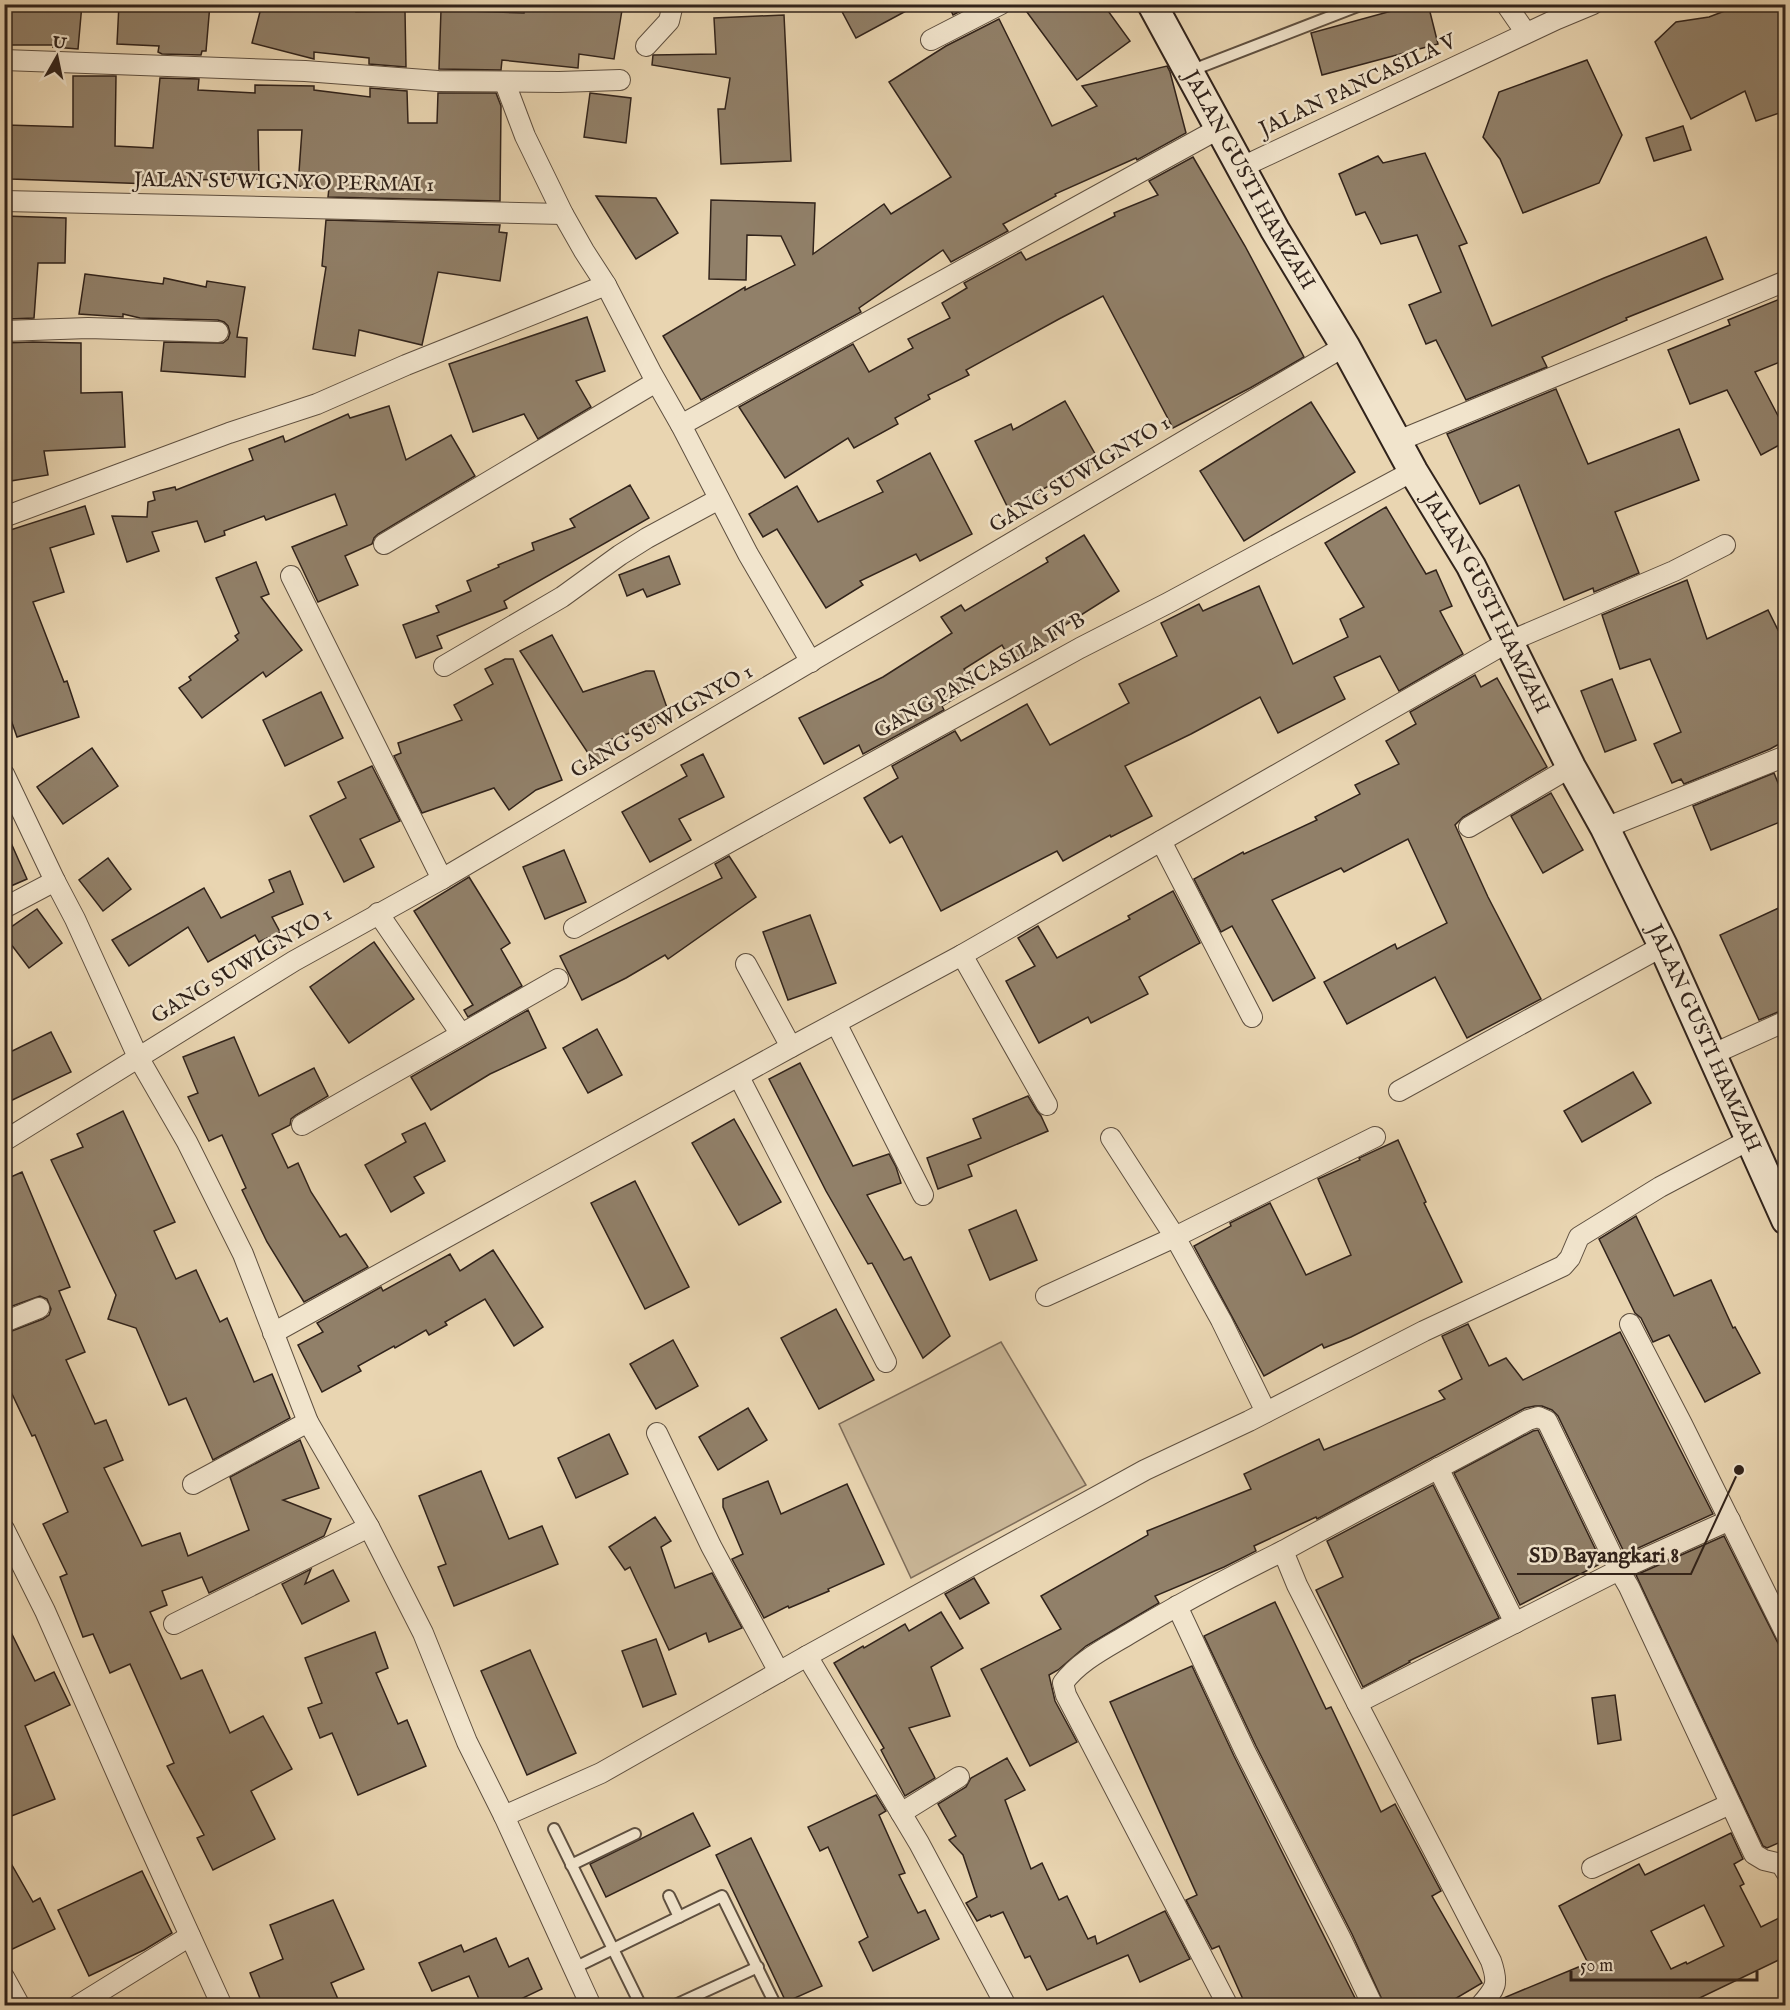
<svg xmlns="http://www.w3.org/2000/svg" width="1790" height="2010" font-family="'IM FELL English',serif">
<rect width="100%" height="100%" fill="#e9d5b1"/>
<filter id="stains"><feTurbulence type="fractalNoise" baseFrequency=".00333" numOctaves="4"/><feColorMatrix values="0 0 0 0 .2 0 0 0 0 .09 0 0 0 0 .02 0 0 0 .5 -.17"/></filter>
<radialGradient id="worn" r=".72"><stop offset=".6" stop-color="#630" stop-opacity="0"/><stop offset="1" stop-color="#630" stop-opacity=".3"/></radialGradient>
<polygon fill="#cab798" stroke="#7e6d5a" stroke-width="1.5" points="1001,1342 1086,1485 911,1578 839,1424"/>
<g fill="#918069" stroke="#31231b" stroke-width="1.5" fill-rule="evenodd">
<polygon points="4,4 82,4 78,49 53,47 54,45 4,45"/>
<polygon points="119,4 210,4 206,51 202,51 201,55 162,54 158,52 159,46 117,44"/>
<polygon points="262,4 357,4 356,12 405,11 406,67 369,64 369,58 314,52 314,59 252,43"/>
<polygon points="524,4 623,4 614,59 579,54 578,68 502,60 501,70 439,69 441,10 524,13"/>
<polygon points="838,4 919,4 856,38"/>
<polygon points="948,4 974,4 953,15"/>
<polygon points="1021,4 1103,4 1130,41 1077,80"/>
<polygon points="1417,4 1428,4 1438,44 1322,75 1311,33"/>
<polygon points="1743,4 1785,4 1785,111 1756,121 1745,91 1691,119 1655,42 1676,22 1709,17"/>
<polygon points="784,15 791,161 721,164 718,109 725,109 730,78 652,65 653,55 716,54 714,18"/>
<polygon points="999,19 1052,126 1097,106 1082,86 1167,66 1170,72 1186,133 1137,160 1136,158 1055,194 1056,196 1003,224 1008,231 951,262 943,250 859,308 861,312 701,400 663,336 745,287 745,290 795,265 781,236 747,235 746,280 709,279 711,200 815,203 813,254 884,204 891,214 951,177 889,82 946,46"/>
<polygon points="1587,60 1622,135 1599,183 1523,213 1500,159 1483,137 1499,92"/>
<polygon points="73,76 116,76 115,146 153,148 160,78 199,79 198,90 255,93 255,85 314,86 314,90 370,97 370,88 407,91 408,123 437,123 438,93 496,93 501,106 500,201 328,197 329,188 298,186 302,130 258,130 259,179 180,180 180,185 11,179 7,125 73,127"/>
<polygon points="590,93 631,98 626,143 584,137"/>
<polygon points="1683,126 1691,150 1654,161 1646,138"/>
<polygon points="1425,153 1467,243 1459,246 1492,326 1604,278 1706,237 1723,279 1626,318 1627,320 1542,357 1547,367 1466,400 1436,340 1426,344 1409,305 1441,292 1417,235 1381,244 1365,212 1356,215 1339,174 1378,156 1383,163"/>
<polygon points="1193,157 1245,246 1304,357 1250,388 1173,428 1103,296 1059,319 966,370 969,375 928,395 930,399 895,418 898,424 854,448 848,438 785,478 739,407 853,344 869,372 913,348 908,339 950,318 942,303 967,288 964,283 1021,252 1026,260 1115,216 1114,213 1158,195 1149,181"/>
<polygon points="596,196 656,198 678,233 636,259"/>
<polygon points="4,216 66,218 65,263 38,263 34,318 8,319 11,262 4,262"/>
<polygon points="326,220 500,225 499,232 507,233 500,281 438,272 422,345 359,330 355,356 313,349 326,267 322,266"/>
<polygon points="85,274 163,284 164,278 206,287 207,281 245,287 237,337 247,338 245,377 161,371 164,342 223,343 228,339 230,333 228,326 224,322 218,320 140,318 123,314 123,317 79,314"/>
<polygon points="1785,297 1785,360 1755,372 1785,429 1785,442 1761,455 1727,390 1690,404 1668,350 1730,325 1728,320"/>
<polygon points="587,317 605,371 576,381 591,407 538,439 524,414 473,432 449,364"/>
<polygon points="33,342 81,343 81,393 122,392 125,447 44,451 48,475 4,482 4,343"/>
<polygon points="1556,389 1588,464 1679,429 1699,480 1615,512 1639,573 1594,592 1593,588 1564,600 1519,485 1480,504 1447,434"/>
<polygon points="1065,401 1098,459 1043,489 1044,491 1008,508 975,441 1011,424 1013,430"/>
<polygon points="1311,402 1355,472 1244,541 1200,471"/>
<polygon points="389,406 406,460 451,435 475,476 378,534 374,538 372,544 345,556 358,585 318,602 292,547 347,525 335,494 266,520 264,516 224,531 225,535 205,542 197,521 152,532 159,551 127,562 112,516 147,517 148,502 155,500 153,492 175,487 176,490 253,460 249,449 283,436 285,442 348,414 350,418"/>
<polygon points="930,453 972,534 920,561 916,554 860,581 863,585 826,608 777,529 763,537 749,514 797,486 818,522 883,492 877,481"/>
<polygon points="630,485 649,518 504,601 507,608 437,636 442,648 416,658 403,625 439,612 436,606 471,591 467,581 499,567 498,565 534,550 532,543 575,527 570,519"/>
<polygon points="85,506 94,534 50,548 64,592 33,602 64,682 67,681 79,717 17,737 4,700 4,532"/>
<polygon points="1386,507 1426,574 1436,570 1452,606 1440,611 1463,654 1399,691 1380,656 1334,677 1345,699 1278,733 1260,697 1191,734 1125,766 1152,816 1111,837 1110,835 1063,861 1057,851 941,911 902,836 890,843 864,798 898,778 892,766 955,731 961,741 1027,704 1050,745 1129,703 1119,684 1177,656 1161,623 1199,604 1203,611 1259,586 1293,664 1348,637 1340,619 1364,607 1325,543"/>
<polygon points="1084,535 1119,591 1054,632 1057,637 1013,664 1002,645 964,669 975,686 942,706 944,710 863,754 859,745 824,764 799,718 883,677 952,633 941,617 961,605 965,611 1048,562 1046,558"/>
<polygon points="669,556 680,584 647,597 643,589 627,596 619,575"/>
<polygon points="256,562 269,594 261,597 302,650 266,677 263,672 202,718 179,688 191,680 189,677 238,640 235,636 239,633 216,578"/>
<polygon points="1687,580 1707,639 1768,610 1785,644 1785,741 1770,749 1684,784 1681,779 1672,783 1654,744 1681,732 1650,659 1620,669 1602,615"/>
<polygon points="552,635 583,692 646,671 654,671 671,719 607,741 615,753 596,765 520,651"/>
<polygon points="505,659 513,659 562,780 536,790 509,810 494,788 422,813 394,756 401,753 398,743 462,720 454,705 493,684 485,669"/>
<polygon points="1475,675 1481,687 1497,678 1547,767 1463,817 1455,825 1488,897 1541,999 1467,1038 1435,977 1347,1024 1324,982 1395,944 1397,949 1447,923 1408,839 1344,872 1341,868 1272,900 1315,978 1273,1001 1232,926 1221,932 1194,879 1243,852 1244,854 1317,820 1315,817 1360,794 1355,785 1399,764 1386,741 1416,724 1410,712"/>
<polygon points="1612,679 1636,740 1605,752 1581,691"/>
<polygon points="321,692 343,738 285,766 263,720"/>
<polygon points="92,748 118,786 63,824 37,787"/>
<polygon points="703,754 724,797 679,819 691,840 650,862 622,812 687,776 681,765"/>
<polygon points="372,766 400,821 360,839 374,867 344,882 310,816 346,798 338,782"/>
<polygon points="1774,773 1785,800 1785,820 1711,850 1693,806"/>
<polygon points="1551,793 1583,850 1543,873 1511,816"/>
<polygon points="4,827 27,879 4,889"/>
<polygon points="564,850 586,902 545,919 523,867"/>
<polygon points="729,856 756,897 668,959 665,955 626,978 582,1000 560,956 722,878 715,864"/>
<polygon points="108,858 131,889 103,911 79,880"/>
<polygon points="290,871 303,904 272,917 280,932 259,942 255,935 208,962 188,927 129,966 112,940 204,888 221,918 274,892 269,880"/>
<polygon points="469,877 510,943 501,949 522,986 468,1017 464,1010 473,1005 414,911"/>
<polygon points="1173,891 1200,943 1139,977 1148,994 1091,1023 1088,1017 1039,1043 1006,981 1035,966 1018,938 1038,926 1057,958 1130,919 1128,916"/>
<polygon points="1785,905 1785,1009 1759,1020 1720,935"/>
<polygon points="37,909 62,943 29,968 4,935 4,932"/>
<polygon points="810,915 836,983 788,1000 763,932"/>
<polygon points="374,942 414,999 349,1043 310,987"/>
<polygon points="528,1010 546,1048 490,1074 431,1110 411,1077"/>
<polygon points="597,1029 622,1075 588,1093 563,1048"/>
<polygon points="51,1032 71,1072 4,1104 4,1055"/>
<polygon points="234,1037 259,1096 314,1068 328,1096 296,1115 291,1119 290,1125 272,1134 288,1168 298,1163 311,1192 340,1237 346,1234 368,1267 304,1302 267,1242 242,1190 246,1188 222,1135 209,1141 188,1097 198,1093 183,1057"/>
<polygon points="800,1063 853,1166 889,1154 896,1167 901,1183 867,1195 904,1260 911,1257 950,1336 923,1358 872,1263 868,1264 826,1191 769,1079"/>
<polygon points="1633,1072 1651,1103 1582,1142 1564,1111"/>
<polygon points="1028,1096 1037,1111 1041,1116 1048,1131 968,1165 972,1176 938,1189 927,1158 981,1138 973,1119"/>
<polygon points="123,1111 175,1222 154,1231 176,1279 196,1270 220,1322 227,1318 254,1382 272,1374 290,1418 213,1460 186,1398 169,1405 136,1328 108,1319 116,1295 51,1160 83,1147 77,1134"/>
<polygon points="734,1119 781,1202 739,1225 692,1143"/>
<polygon points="425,1123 445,1161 414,1177 424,1193 391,1212 365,1165 406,1142 402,1134"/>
<polygon points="1398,1140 1426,1202 1424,1203 1462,1282 1351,1337 1324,1348 1322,1344 1264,1376 1194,1246 1231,1226 1230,1223 1270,1203 1306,1275 1351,1255 1318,1179 1360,1160 1359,1158"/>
<polygon points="22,1172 70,1287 59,1291 85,1352 66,1360 95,1424 106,1420 123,1460 104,1468 142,1546 180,1533 188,1556 249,1530 230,1477 300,1440 319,1488 283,1500 331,1519 324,1536 209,1593 202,1577 162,1591 167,1605 150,1612 181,1679 202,1670 230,1733 263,1716 292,1769 251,1791 275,1839 213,1870 197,1838 204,1835 167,1766 174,1763 130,1664 110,1673 93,1634 83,1637 60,1577 67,1574 43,1524 68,1512 35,1435 32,1436 4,1377 4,1334 43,1319 49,1315 51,1309 47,1299 40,1296 4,1309 4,1180"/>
<polygon points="635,1181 689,1287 645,1309 591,1203"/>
<polygon points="1016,1210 1037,1260 990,1280 969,1230"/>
<polygon points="1636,1216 1674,1296 1711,1280 1733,1328 1735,1327 1760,1373 1705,1402 1669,1335 1653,1342 1641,1318 1635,1313 1599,1239"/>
<polygon points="493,1250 543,1327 514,1346 485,1299 445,1322 447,1325 429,1335 426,1330 395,1348 394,1346 358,1366 361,1371 322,1392 298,1345 323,1332 317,1323 381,1287 383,1291 450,1254 460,1271"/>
<polygon points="836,1309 874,1380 819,1409 781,1338"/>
<polygon points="1468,1324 1489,1366 1506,1358 1523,1380 1620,1332 1713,1514 1625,1554 1558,1416 1552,1410 1542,1406 1535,1406 1525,1408 1317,1519 1316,1517 1254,1546 1256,1551 1224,1567 1155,1596 1159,1603 1086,1646 1058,1670 1049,1675 1055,1701 1077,1742 1030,1766 981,1669 1061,1629 1041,1596 1148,1535 1147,1531 1251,1489 1244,1474 1319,1439 1324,1450 1445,1399 1439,1391 1462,1379 1442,1336"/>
<polygon points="673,1340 698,1386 656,1409 630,1364"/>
<polygon points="748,1408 767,1440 718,1470 699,1437"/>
<polygon points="1538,1430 1602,1563 1520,1605 1454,1473 1533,1431"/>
<polygon points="609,1434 628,1474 576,1498 558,1458"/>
<polygon points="481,1471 509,1539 542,1526 558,1564 454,1606 438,1567 446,1564 419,1496"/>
<polygon points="768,1481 781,1514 847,1484 884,1564 828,1589 829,1591 789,1608 788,1606 764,1618 732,1559 743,1554 723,1507 723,1499"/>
<polygon points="1433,1485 1499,1618 1409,1661 1410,1662 1363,1687 1316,1590 1343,1577 1327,1541"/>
<polygon points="655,1517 671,1541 661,1547 675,1588 712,1573 742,1628 709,1642 706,1633 669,1650 630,1567 625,1570 609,1547"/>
<polygon points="1724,1536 1785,1657 1785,1840 1767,1848 1763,1846 1636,1575"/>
<polygon points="311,1569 305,1584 333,1570 349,1601 302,1624 282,1584"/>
<polygon points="974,1578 989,1603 960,1619 945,1594"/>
<polygon points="1275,1602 1326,1709 1331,1707 1381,1812 1395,1804 1441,1891 1432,1896 1482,1983 1443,2006 1385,2006 1352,1934 1256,1746 1204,1636"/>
<polygon points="941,1612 963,1648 931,1667 950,1716 909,1728 935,1778 905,1796 881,1750 884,1748 834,1663 863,1646 864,1648 905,1624 909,1631"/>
<polygon points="4,1618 35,1681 54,1672 70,1705 25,1726 55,1799 4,1819"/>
<polygon points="375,1632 388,1668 376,1673 398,1724 407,1720 426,1766 358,1795 332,1733 320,1738 308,1708 322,1703 305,1658"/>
<polygon points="656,1639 676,1694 643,1707 622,1651"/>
<polygon points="530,1650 576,1753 527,1775 481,1671"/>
<polygon points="1192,1666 1234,1756 1359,2006 1246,2006 1219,1946 1212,1949 1186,1900 1197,1895 1110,1702"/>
<polygon points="1615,1695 1621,1740 1598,1744 1592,1698"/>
<polygon points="1007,1758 1025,1790 1005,1800 1031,1869 1042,1863 1059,1900 1067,1896 1088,1939 1095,1936 1097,1944 1165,1911 1190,1959 1140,1982 1128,1955 1047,1990 1030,1956 1025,1958 1003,1912 991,1917 990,1915 977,1921 966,1903 977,1897 963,1855 949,1840 956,1836 938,1804 966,1787 971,1778"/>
<polygon points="876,1795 886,1811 879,1815 905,1873 899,1875 918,1913 925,1910 939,1939 873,1971 859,1942 868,1937 828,1847 820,1851 808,1827"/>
<polygon points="693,1813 710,1846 606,1897 590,1864"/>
<path d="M1731,1833L1743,1859L1734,1864L1744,1884L1740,1886L1761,1927L1785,1915V1957L1683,2006H1496L1501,1999L1588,1963L1559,1906L1639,1864L1645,1875ZM1704,1905L1724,1946L1687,1964L1686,1962L1671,1969L1651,1931Z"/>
<polygon points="751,1838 822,1986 786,2002 716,1855"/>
<polygon points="4,1851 33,1902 40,1898 55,1929 4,1953"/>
<polygon points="142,1871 172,1933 144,1950 89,1976 58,1910"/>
<polygon points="333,1900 364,1969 331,1983 338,1999 322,2006 263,2006 250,1973 283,1959 270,1925"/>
<polygon points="496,1938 509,1967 528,1958 542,1989 506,2006 482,2006 469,1976 432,1991 419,1963 461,1945 464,1952"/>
</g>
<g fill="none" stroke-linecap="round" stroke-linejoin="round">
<defs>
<g id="lane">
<polyline points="1190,71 1363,4"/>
<polyline points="554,1829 641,2006"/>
<polyline points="571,1865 635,1834"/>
<polyline points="669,1896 679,1917"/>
<polyline points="574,1968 722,1896 776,2006"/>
<polyline points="673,2006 758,1967"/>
</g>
<g id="street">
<polyline points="1506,4 1526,33"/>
<polyline points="931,40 1001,4"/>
<polyline points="646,46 669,21 673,4"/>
<polyline points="4,60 305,71 438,81 559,82 620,80"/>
<polyline points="505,83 525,136 563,214 584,251 606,285 652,374 681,425 748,554 811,662"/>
<polyline points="1242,167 1557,19 1593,4"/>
<polyline points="4,201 563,214"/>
<polyline points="4,331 88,328 218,332"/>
<polyline points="681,425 1220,128"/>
<polyline points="1398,441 1786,281"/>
<polyline points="4,517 229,433 317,404 406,365 606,285"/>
<polyline points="384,544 656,382"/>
<polyline points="291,576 442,879"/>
<polyline points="444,666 562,597 620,555 647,538 719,499"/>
<polyline points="4,774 55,881 75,919 138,1057 187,1142 243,1254 308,1422 369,1527 423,1633 467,1742 504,1816 601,1773 807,1656 1145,1470 1249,1421 1424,1331 1563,1266 1570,1258 1579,1237 1660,1187 1749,1140"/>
<polyline points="1469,827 1571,767"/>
<polyline points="1605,828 1786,756"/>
<polyline points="1161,841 1252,1017"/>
<polyline points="4,908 55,881"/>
<polyline points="378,913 461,1034"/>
<polyline points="574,928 1080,648 1168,603 1413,471"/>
<polyline points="962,955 1047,1105"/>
<polyline points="746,964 791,1047"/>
<polyline points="836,1023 923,1195"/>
<polyline points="1711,1055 1786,1021"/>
<polyline points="739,1077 886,1362"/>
<polyline points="1399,1091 1663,946"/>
<polyline points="302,1125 558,979"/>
<polyline points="1111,1138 1175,1237 1375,1137"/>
<polyline points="4,1141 294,961 442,879 1345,346"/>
<polyline points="1046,1296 1175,1237 1221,1320 1266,1412"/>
<polyline points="4,1322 39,1308"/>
<polyline points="1630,1324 1682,1424 1786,1634"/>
<polyline points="273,1333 791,1047 962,955 1508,642 1674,571 1725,545"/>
<polyline points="657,1433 711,1546 779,1672"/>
<polyline points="1438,1468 1515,1623"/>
<polyline points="193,1484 308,1422"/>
<polyline points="4,1529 45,1611 136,1817 222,2006"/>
<path d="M1283,1551C1364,1506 1447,1465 1528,1420L1538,1417L1547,1421L1619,1570L1629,1587L1754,1854L1764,1860L1781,1864L1786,1872"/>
<polyline points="1177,1606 1245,1751 1341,1939 1373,2006"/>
<polyline points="174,1624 369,1527"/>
<polyline points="807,1656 919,1843 1006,2006"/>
<polyline points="1357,1703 1619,1570 1730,1520"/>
<polyline points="901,1813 959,1777"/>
<polyline points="504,1816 591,2006"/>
<polyline points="1592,1868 1730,1804"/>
<polyline points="4,1977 20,2006"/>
<polyline points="77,2006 190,1936"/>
<path d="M1228,2006L1066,1695L1063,1683C1079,1661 1106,1648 1129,1634C1179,1604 1230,1577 1283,1551L1297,1585L1357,1703L1491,1961C1499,1984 1496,1988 1480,2006"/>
</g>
<g id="secondary">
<path id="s1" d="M1152,4L1275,230L1345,346L1413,471L1471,566L1571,767L1605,828L1663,946L1786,1220"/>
</g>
</defs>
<use href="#lane" stroke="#5f5040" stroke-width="14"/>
<use href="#street" stroke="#5f5040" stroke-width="22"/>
<use href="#secondary" stroke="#31231b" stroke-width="32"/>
<use href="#lane" stroke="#f1e4cc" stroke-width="10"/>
<use href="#street" stroke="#f1e4cc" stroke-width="20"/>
<use href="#secondary" stroke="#f1e4cc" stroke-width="28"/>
</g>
<g text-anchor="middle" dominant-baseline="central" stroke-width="5" stroke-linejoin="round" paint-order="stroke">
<g font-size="21" fill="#31231b" stroke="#f1e4cc">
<text transform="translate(1358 86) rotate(-25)">JALAN PANCASILA V</text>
<text stroke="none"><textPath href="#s1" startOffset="201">JALAN GUSTI HAMZAH</textPath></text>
<text transform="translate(284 183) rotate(1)">JALAN SUWIGNYO PERMAI 1</text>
<text transform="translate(1080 475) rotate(-31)">GANG SUWIGNYO 1</text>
<text stroke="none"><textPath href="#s1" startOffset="686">JALAN GUSTI HAMZAH</textPath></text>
<text transform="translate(980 676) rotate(-29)">GANG PANCASILA IV B</text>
<text transform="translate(662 722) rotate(-30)">GANG SUWIGNYO 1</text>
<text transform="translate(242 966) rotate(-31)">GANG SUWIGNYO 1</text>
<text stroke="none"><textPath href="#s1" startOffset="1173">JALAN GUSTI HAMZAH</textPath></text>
</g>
</g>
<path fill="none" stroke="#31231b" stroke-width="2" d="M1739 1470L1691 1574H1517"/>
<circle fill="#31231b" stroke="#f1e4cc" stroke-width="2" cx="1739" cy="1470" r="6"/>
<g font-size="22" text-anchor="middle" font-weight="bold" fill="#31231b" stroke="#f1e4cc" stroke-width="5" stroke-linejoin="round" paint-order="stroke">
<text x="1604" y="1562">SD Bayangkari 8</text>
</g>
<rect width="1790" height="2010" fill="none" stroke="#e9d5b1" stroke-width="24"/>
<rect x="6" y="6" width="1778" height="1998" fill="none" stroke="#31231b" stroke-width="3"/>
<rect x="12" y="12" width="1766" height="1986" fill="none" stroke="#31231b" stroke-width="1.5"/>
<g transform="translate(57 57) rotate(9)" stroke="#f1e4cc" stroke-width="4.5" paint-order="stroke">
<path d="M0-4.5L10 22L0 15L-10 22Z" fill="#31231b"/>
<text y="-9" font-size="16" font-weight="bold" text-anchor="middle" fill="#31231b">U</text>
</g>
<path d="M1571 1971v9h186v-9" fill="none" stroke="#31231b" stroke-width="3"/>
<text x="1580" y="1971" font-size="18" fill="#31231b" stroke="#f1e4cc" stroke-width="4.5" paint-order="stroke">50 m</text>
<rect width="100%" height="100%" filter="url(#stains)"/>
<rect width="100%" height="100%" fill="url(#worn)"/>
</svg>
